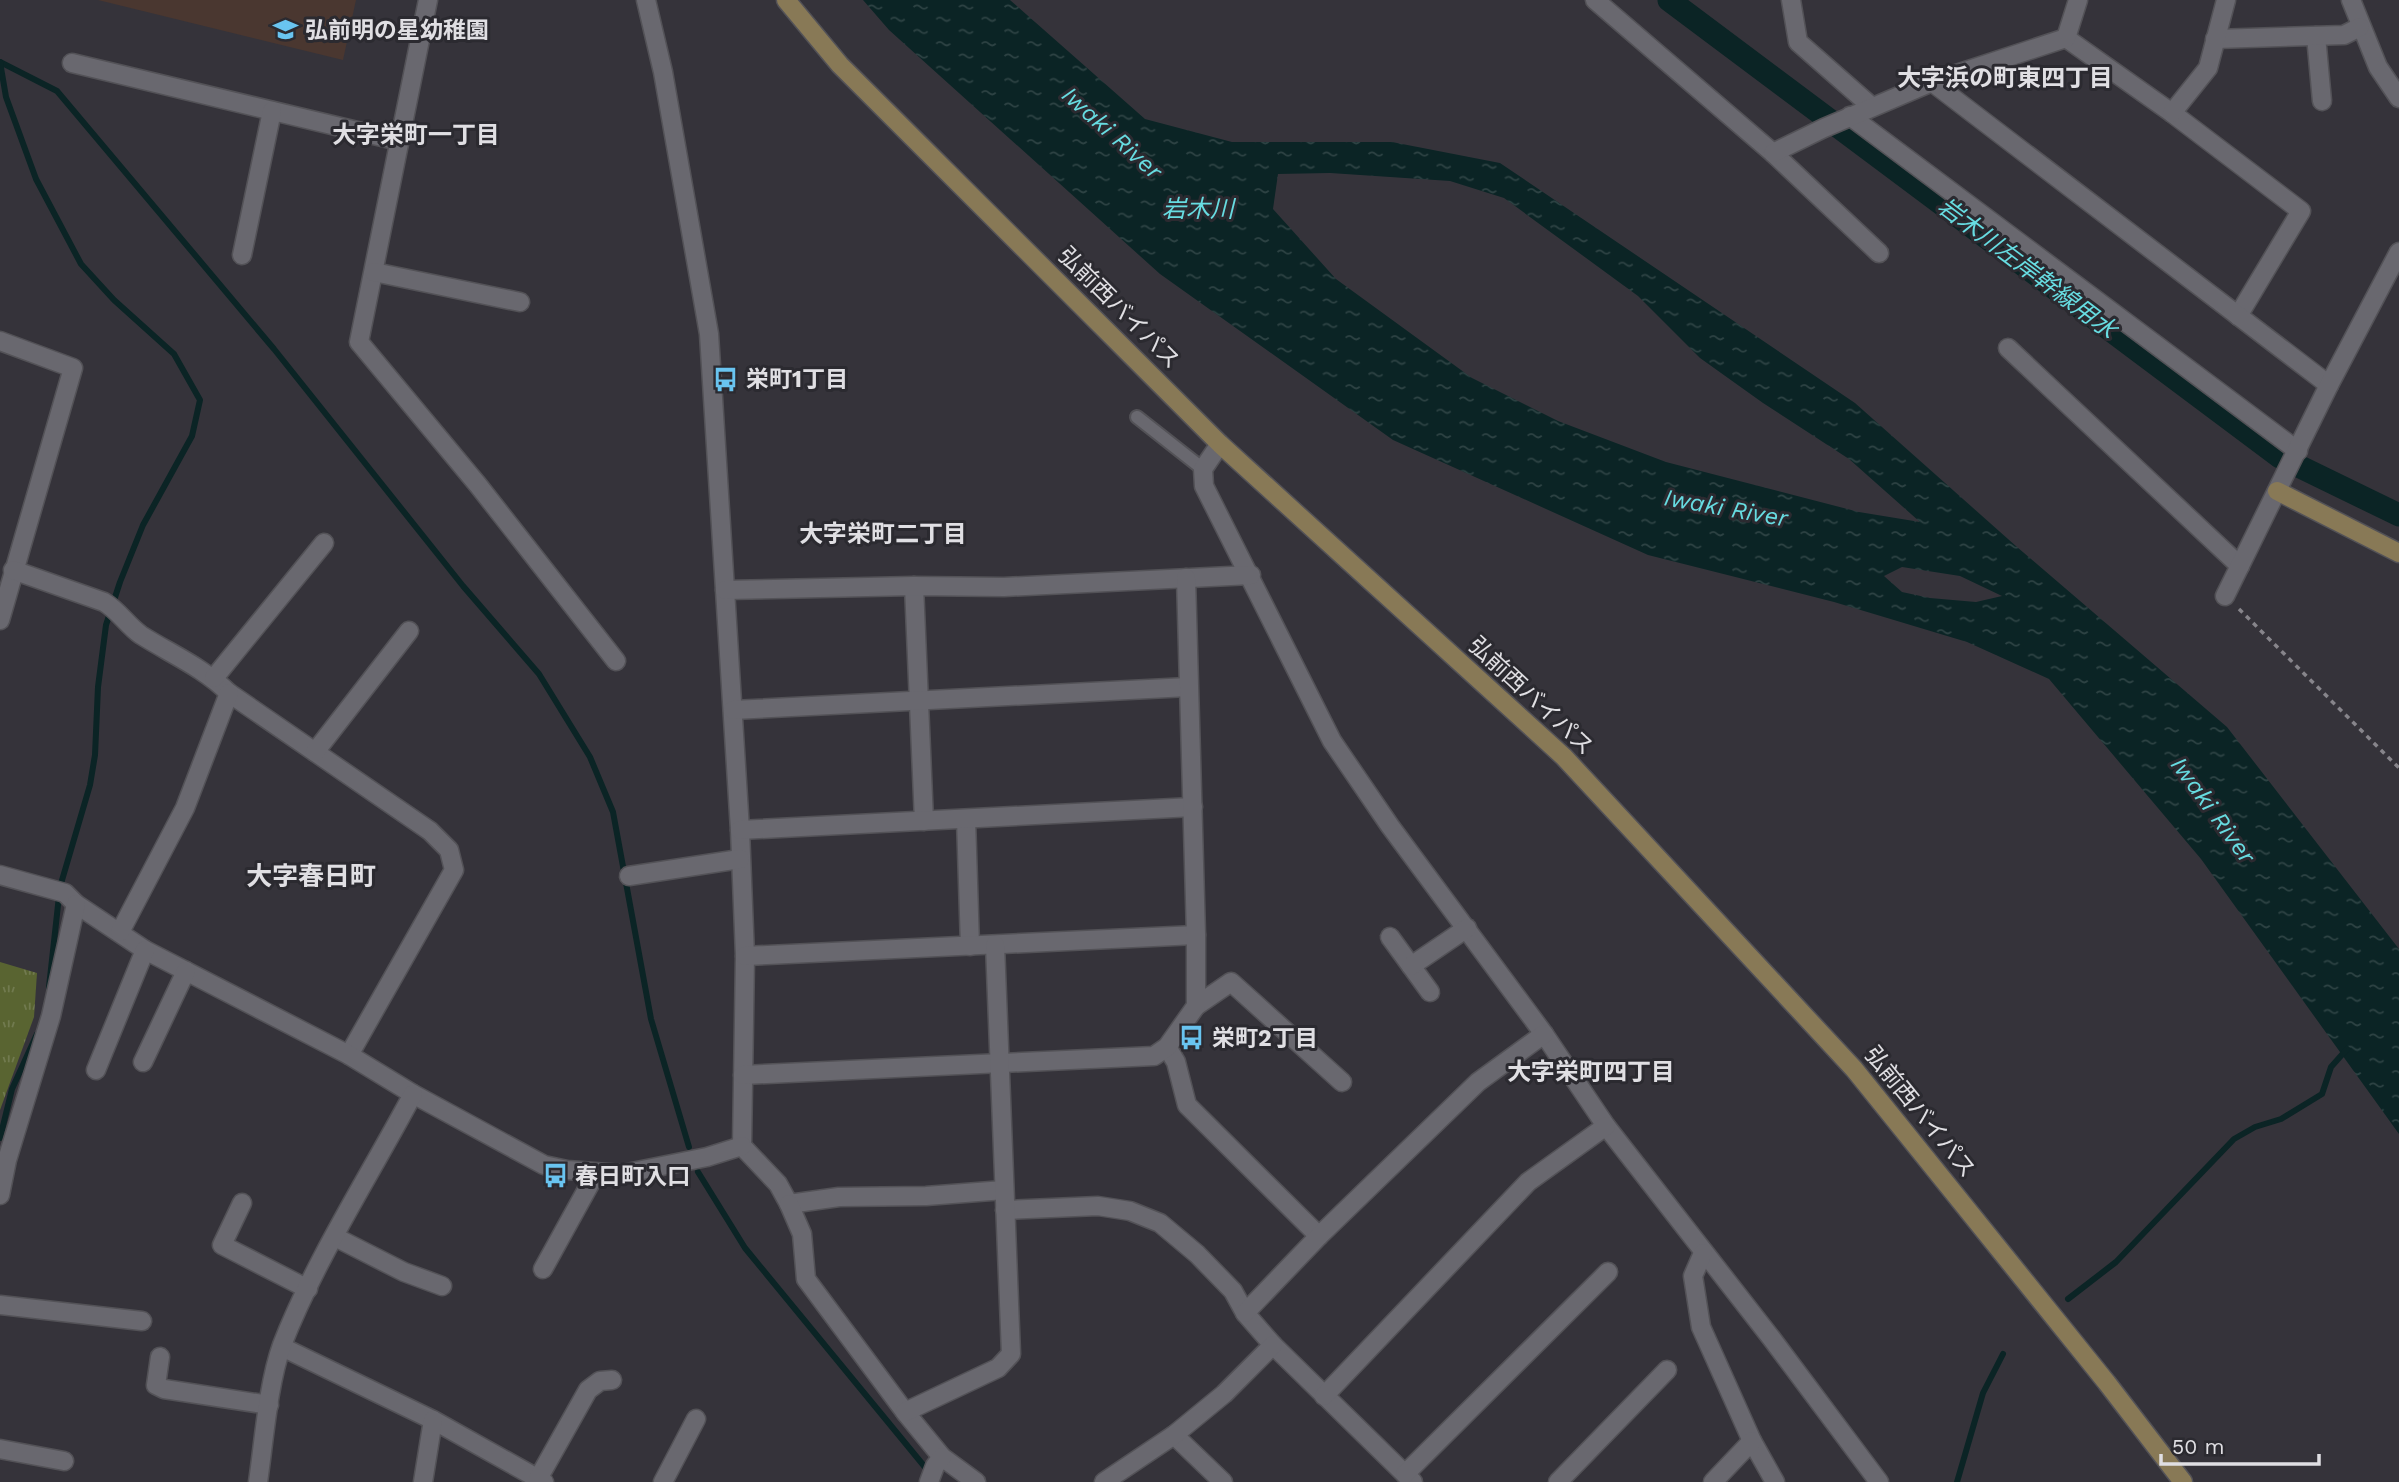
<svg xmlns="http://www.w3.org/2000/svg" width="2399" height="1482" font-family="'Work Sans','Noto Sans JP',sans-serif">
<defs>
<pattern id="park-tufts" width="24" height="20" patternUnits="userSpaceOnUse" patternTransform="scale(1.75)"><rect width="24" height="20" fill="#596431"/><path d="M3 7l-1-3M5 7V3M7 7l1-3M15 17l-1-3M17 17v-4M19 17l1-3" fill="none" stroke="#717a4f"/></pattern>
<pattern id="water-ripples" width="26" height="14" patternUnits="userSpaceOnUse" patternTransform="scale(1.75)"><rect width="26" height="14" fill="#0b2425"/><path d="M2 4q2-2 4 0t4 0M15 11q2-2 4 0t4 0" fill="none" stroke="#2e4344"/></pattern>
</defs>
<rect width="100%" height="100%" fill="#35333a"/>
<polygon fill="#4a3730" points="98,0 356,0 343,60"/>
<polygon fill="url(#park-tufts)" points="0,962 37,973 34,1017 0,1110"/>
<path fill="url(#water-ripples)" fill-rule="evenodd" d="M863,0H1010L1145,119L1232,142H1392L1500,163L1855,403L2017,547L2227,727L2399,949V1134L2201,859L2049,679L1967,642L1834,602L1648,555L1393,440L1160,274L889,30ZM1330,173L1450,181L1504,198L1638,296L1700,358L1763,403L1849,459L1920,522L1859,512L1666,462L1558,421L1472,378L1336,279L1273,209L1278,174ZM1902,567L1960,576L2002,596L1976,602L1930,598L1902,592L1884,576Z"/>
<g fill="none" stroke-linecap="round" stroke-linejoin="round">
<g stroke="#0b2425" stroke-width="6">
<polyline points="0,62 57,91 274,349 463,586 539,674 590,757 613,812 651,1019 689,1147"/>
<polyline points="0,62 6,97 36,179 81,264 114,300 174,354 200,400 192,436 143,525 120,582 106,625 98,687 95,755 90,785 60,887 49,987"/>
<polyline points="0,1138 12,1089 37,1034"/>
<polyline points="698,1172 745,1248 929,1472"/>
<polyline points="2068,1299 2116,1262 2234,1139 2255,1127 2281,1119 2322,1094 2331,1067 2347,1049"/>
<polyline points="1957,1482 1983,1393 2003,1354"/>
</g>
<polyline stroke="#0b2425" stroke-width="23" points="1669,0 2280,457 2399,515"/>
<defs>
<polyline id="lane" points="1137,417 1203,469"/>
<g id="street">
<polyline points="428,0 359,342 478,485 616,661"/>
<polyline points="646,0 663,72 709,334 740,830 745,956 742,1146 778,1184 789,1204 839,1197 926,1196 1004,1190"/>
<polyline points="1595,0 1773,153 1879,253"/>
<polyline points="1791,0 1798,42 1872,107"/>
<polyline points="2351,0 2378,67 2399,98"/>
<polyline points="2316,36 2322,101"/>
<polyline points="2066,38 2172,113 2301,211 2238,316"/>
<polyline points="2215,39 2344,35 2360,27"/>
<polyline points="72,63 399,141"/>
<polyline points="1932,82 2329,385"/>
<polyline points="2172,113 2208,68 2226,0"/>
<polyline points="1850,116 2298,451"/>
<polyline points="1773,153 1824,128 1932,82 2066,38 2078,0"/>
<polyline points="242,255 272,111"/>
<polyline points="374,272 520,302"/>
<polyline points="0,341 73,368 0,620"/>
<polyline points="2008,348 2240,566"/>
<polyline points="1220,444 1203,469 1204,486 1332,741 1390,826 1544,1034 1606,1126 1772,1339 1879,1482"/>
<path d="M13,570L104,602C119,611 127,625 141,635C171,654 204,668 229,693L430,831L449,850L454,870L349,1055"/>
<polyline points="914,586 924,821"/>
<polyline points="725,590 914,586 1004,587 1251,575"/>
<polyline points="2225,596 2329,385 2399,252"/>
<polyline points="214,678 324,543"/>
<polyline points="733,710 1188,687"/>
<polyline points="315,752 409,631"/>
<polyline points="966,819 970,946"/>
<polyline points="740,830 1193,807"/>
<polyline points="0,875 65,893 76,904 145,950 349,1055 413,1094 544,1165 567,1170 622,1174 707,1157 742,1146"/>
<polyline points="629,876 740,859"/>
<polyline points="120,932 185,808 229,693"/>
<polyline points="1390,937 1430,992"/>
<polyline points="745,956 1196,935"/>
<polyline points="1411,966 1467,928"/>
<polyline points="1196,1006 1231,982 1342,1082"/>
<polyline points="1167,1047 1176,1062 1187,1105 1319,1236"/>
<polyline points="143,1062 186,971"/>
<polyline points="96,1070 145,950"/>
<polyline points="743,1075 1154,1056 1167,1047 1196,1006 1196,935 1186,578"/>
<polyline points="0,1195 7,1160 51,1016 76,904"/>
<polyline points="242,1203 222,1245 308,1289"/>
<polyline points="789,1204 802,1234 806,1279 905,1412 942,1457 976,1482"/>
<polyline points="1005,1210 1098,1206 1130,1211 1160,1223 1197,1254 1233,1291 1245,1313 1273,1345 1413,1482"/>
<polyline points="335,1237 404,1272 442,1286"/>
<polyline points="1703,1253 1693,1276 1701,1327 1752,1441 1775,1482"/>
<polyline points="543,1269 596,1173"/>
<polyline points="0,1305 142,1321"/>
<polyline points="1245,1313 1319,1236 1478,1082 1544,1034"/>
<polyline points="282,1347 433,1420 544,1482"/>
<polyline points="160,1357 156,1385 164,1389 269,1405"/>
<polyline points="1324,1396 1528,1182 1606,1126"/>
<polyline points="905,1412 998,1368 1011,1354 995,945"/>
<polyline points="1174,1435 1223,1482"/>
<polyline points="0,1449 64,1461"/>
<polyline points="1405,1474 1608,1272"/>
<polyline points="538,1479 588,1390 600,1381 612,1380"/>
<path d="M258,1482C264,1441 268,1384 282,1345C315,1260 370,1175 413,1094"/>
<polyline points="423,1482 433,1420"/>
<polyline points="663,1482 696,1419"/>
<polyline points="929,1482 935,1466 942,1457"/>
<polyline points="1104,1482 1174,1435 1224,1394 1273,1345"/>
<polyline points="1558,1482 1667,1370"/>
<polyline points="1713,1482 1752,1441"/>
</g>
<g id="secondary">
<polyline points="786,0 840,65 1220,444 1564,757 1854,1069 2107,1383 2183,1482"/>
<polyline points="2277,491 2399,553"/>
</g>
</defs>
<use href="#lane" stroke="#535257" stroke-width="16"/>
<use href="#street" stroke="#535257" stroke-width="21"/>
<use href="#secondary" stroke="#535257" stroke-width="21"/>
<polyline stroke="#87858b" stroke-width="3.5" stroke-dasharray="5 5" stroke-linecap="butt" points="2239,609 2399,768"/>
<use href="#lane" stroke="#69686f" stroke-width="12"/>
<use href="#street" stroke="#69686f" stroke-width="18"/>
<use href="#secondary" stroke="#887956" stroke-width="18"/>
</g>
<defs>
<symbol id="school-bare" viewBox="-9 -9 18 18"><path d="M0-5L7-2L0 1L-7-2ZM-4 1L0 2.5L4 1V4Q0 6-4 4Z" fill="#69c4f0" stroke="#2b2a30" stroke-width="2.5" paint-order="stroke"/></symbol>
<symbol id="bus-bare" viewBox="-9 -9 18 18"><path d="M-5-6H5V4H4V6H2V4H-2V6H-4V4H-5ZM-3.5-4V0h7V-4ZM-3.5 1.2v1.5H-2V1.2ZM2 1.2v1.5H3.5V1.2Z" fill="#69c4f0" stroke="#2b2a30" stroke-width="2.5" paint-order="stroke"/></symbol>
</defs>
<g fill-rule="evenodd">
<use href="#school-bare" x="268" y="12" width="35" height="35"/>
<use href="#bus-bare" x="708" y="362" width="35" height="35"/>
<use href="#bus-bare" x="1174" y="1020" width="35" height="35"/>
<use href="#bus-bare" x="538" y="1158" width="35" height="35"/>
</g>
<g text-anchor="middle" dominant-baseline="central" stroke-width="6" stroke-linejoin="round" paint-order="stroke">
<g font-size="23" font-weight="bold" fill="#e0dfe3" stroke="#2b2a30" text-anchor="start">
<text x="305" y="30">弘前明の星幼稚園</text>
<text x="746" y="379">栄町1丁目</text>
<text x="1212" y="1038">栄町2丁目</text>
<text x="575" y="1176">春日町入口</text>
</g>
<g font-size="23" fill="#e0dfe3" stroke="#2b2a30">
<text transform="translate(1119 308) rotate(45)">弘前西バイパス</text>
<text transform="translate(1531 696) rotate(43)">弘前西バイパス</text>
<text transform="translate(1920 1112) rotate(51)">弘前西バイパス</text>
</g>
<g font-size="24" font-weight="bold" fill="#e0dfe3" stroke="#2b2a30">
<text x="2005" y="78">大字浜の町東四丁目</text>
<text x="416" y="135">大字栄町一丁目</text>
<text x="883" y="534">大字栄町二丁目</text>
<text x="1591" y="1072">大字栄町四丁目</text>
</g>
<g font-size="24" font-style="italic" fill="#67dce1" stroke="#2b2a30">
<text transform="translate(1112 133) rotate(42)">Iwaki River</text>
<text x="1198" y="209">岩木川</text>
<text transform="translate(2027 268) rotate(37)">岩木川左岸幹線用水</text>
<text transform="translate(1726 508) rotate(10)">Iwaki River</text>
<text transform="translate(2213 810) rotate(54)">Iwaki River</text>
</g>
<g font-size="26" font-weight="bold" fill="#e0dfe3" stroke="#2b2a30">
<text x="311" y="876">大字春日町</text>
</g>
</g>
<path d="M2161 1454v10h158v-10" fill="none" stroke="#e0dfe3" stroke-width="3.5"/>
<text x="2172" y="1454" font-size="21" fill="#e0dfe3" stroke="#2b2a30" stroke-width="5" paint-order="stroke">50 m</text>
</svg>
